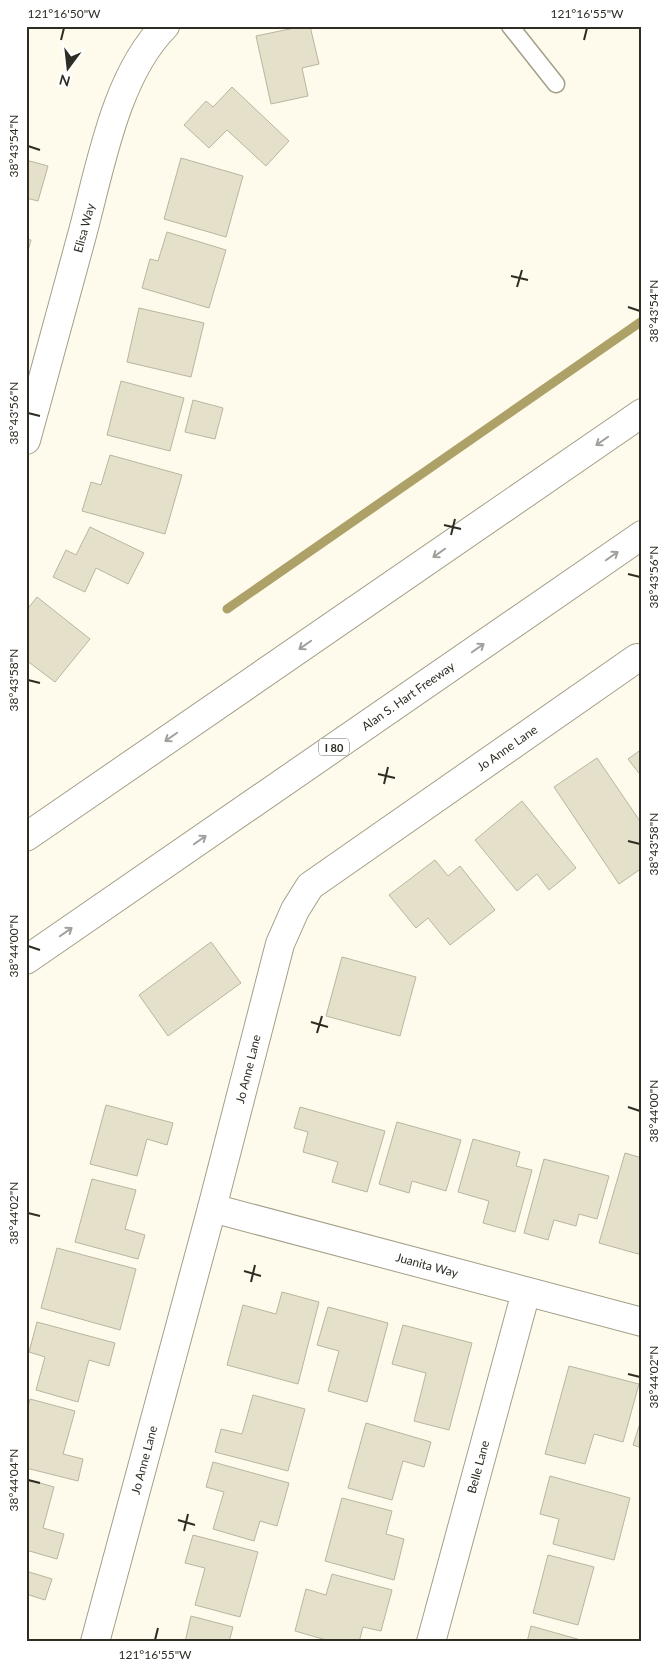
<svg xmlns="http://www.w3.org/2000/svg" width="668" height="1668" font-family="Lato,sans-serif">
<rect width="100%" height="100%" fill="#fefbed"/>
<g fill="none" stroke-linecap="round" stroke-linejoin="round">
<polyline stroke="#ada167" stroke-width="9" points="227,609 642,321"/>
</g>
<g fill="#e5e0c9" stroke="#bab59f">
<polygon points="304,26 310,26 319,64 302,68 308,96 271,104 256,36"/>
<polygon points="232,87 289,141 266,166 227,130 209,148 184,125 206,101 213,107"/>
<polygon points="181,158 243,176 226,237 164,219"/>
<polygon points="26,160 48,166 38,201 26,198"/>
<polygon points="167,232 226,250 209,308 142,288 150,259 158,261"/>
<polygon points="26,239 31,240 26,258"/>
<polygon points="139,308 204,323 191,377 127,362"/>
<polygon points="121,381 184,398 170,451 107,435"/>
<polygon points="193,400 223,408 215,439 185,432"/>
<polygon points="110,455 182,475 165,534 82,511 91,482 101,485"/>
<polygon points="90,527 144,553 128,584 96,568 85,592 53,577 66,550 76,555"/>
<polygon points="37,597 90,639 55,682 26,660 26,611"/>
<polygon points="642,749 642,777 628,759"/>
<polygon points="597,758 642,824 642,868 619,884 554,787"/>
<polygon points="522,801 576,868 549,890 537,874 517,891 475,840"/>
<polygon points="435,860 448,876 460,866 495,910 450,945 428,918 416,928 389,895"/>
<polygon points="211,942 241,983 168,1036 139,995"/>
<polygon points="342,957 416,977 400,1036 326,1016"/>
<polygon points="106,1105 173,1123 167,1145 147,1139 137,1176 90,1164"/>
<polygon points="300,1107 385,1131 367,1192 332,1182 338,1162 303,1152 308,1132 294,1128"/>
<polygon points="397,1122 461,1140 446,1191 412,1181 409,1193 379,1184"/>
<polygon points="473,1139 520,1152 516,1166 532,1170 515,1232 483,1223 489,1201 458,1192"/>
<polygon points="625,1153 642,1158 642,1255 599,1243"/>
<polygon points="544,1159 609,1176 597,1219 579,1214 576,1226 554,1220 548,1240 524,1233"/>
<polygon points="92,1179 136,1190 125,1229 145,1235 138,1259 75,1242"/>
<polygon points="57,1248 136,1269 120,1330 41,1308"/>
<polygon points="282,1292 319,1302 298,1384 227,1365 243,1305 276,1314"/>
<polygon points="328,1307 388,1323 367,1402 328,1391 339,1351 317,1345"/>
<polygon points="37,1322 115,1343 109,1366 89,1360 78,1402 36,1390 45,1357 29,1352"/>
<polygon points="403,1325 472,1343 449,1430 414,1421 426,1373 392,1364"/>
<polygon points="569,1366 639,1384 623,1442 594,1434 585,1464 545,1454"/>
<polygon points="253,1395 305,1409 288,1471 215,1452 221,1429 242,1434"/>
<polygon points="30,1399 75,1411 63,1454 83,1459 78,1481 26,1468 26,1415"/>
<polygon points="642,1417 642,1448 633,1445"/>
<polygon points="366,1423 431,1442 424,1467 403,1461 392,1500 348,1488"/>
<polygon points="213,1462 289,1483 277,1526 260,1521 254,1541 213,1529 224,1492 206,1487"/>
<polygon points="550,1476 630,1498 614,1560 553,1544 559,1519 540,1514"/>
<polygon points="26,1479 54,1487 43,1528 64,1534 57,1559 26,1550"/>
<polygon points="342,1498 392,1511 386,1534 404,1539 394,1580 325,1561"/>
<polygon points="193,1535 258,1552 240,1617 195,1605 205,1568 185,1563"/>
<polygon points="548,1555 594,1567 578,1625 533,1613"/>
<polygon points="26,1571 52,1579 45,1600 26,1594"/>
<polygon points="332,1574 392,1590 381,1631 363,1627 359,1642 333,1642 295,1631 306,1589 326,1595"/>
<polygon points="191,1616 233,1627 229,1642 185,1642"/>
<polygon points="531,1626 581,1640 581,1642 527,1642"/>
</g>
<g fill="none" stroke-linecap="round" stroke-linejoin="round">
<defs>
<polyline id="lane" points="510,26 556,84"/>
<g id="street">
<path d="M26,440C45,372 63,304 82,235C100,169 115,76 165,26"/>
<polyline points="212,1208 642,1322"/>
<polyline points="95,1642 212,1208 280,944 295,910 310,886 637,658"/>
<polyline points="431,1642 526,1292"/>
</g>
<g id="highway">
<polyline points="26,837 642,413"/>
<polyline points="26,960 642,535"/>
</g>
</defs>
<use href="#lane" stroke="#a49f89" stroke-width="19"/>
<use href="#street" stroke="#a49f89" stroke-width="30"/>
<use href="#highway" stroke="#a49f89" stroke-width="30"/>
<use href="#lane" stroke="#fff" stroke-width="16"/>
<use href="#street" stroke="#fff" stroke-width="28"/>
<use href="#highway" stroke="#fff" stroke-width="28"/>
</g>
<defs><path id="oneway-shaft" d="M-6 0H5M1.5-3L5.5 0L1.5 3" fill="none" stroke-width="1.6" stroke-linecap="round" stroke-linejoin="round" transform="scale(1.25)"/></defs>
<g stroke="#a1a09c">
<use href="#oneway-shaft" transform="translate(602 441) rotate(145)"/>
<use href="#oneway-shaft" transform="translate(439 553) rotate(145)"/>
<use href="#oneway-shaft" transform="translate(612 556) rotate(-35)"/>
<use href="#oneway-shaft" transform="translate(305 645) rotate(145)"/>
<use href="#oneway-shaft" transform="translate(478 648) rotate(-35)"/>
<use href="#oneway-shaft" transform="translate(171 737) rotate(145)"/>
<use href="#oneway-shaft" transform="translate(200 840) rotate(-35)"/>
<use href="#oneway-shaft" transform="translate(66 932) rotate(-35)"/>
</g>
<path fill="none" stroke="#2e2c23" stroke-width="2" d="M61,40L64,28M584,40L587,28M28,146L40,150M511,276L528,280M517,287L522,270M628,307L640,311M28,413L40,416M444,525L461,529M451,535L455,519M628,574L640,577M28,680L40,683M378,774L395,778M384,784L388,767M628,841L640,844M28,946L40,950M311,1022L328,1027M317,1033L322,1016M628,1107L640,1111M28,1213L40,1216M244,1271L261,1276M251,1282L255,1265M628,1374L640,1377M28,1480L40,1483M178,1520L195,1525M184,1531L188,1514M155,1640L158,1628"/>
<g text-anchor="middle" dominant-baseline="central" stroke-width="4.5" stroke-linejoin="round" paint-order="stroke">
<rect fill="#fff" stroke="#6d6b65" stroke-width="1" x="319" y="738.5" width="30" height="17" rx="4"/>
<g font-size="11" font-weight="bold" fill="#2e2c23">
<text x="334" y="747">I 80</text>
</g>
<g font-size="12" fill="#2e2c23" stroke="#fff">
<text transform="translate(84 228) rotate(-75)">Elisa Way</text>
<text transform="translate(408 696) rotate(-35)">Alan S. Hart Freeway</text>
<text transform="translate(507 748) rotate(-35)">Jo Anne Lane</text>
<text transform="translate(248 1069) rotate(-76)">Jo Anne Lane</text>
<text transform="translate(427 1265) rotate(15)">Juanita Way</text>
<text transform="translate(144 1460) rotate(-75)">Jo Anne Lane</text>
<text transform="translate(478 1467) rotate(-75)">Belle Lane</text>
</g>
</g>
<rect width="668" height="1668" fill="none" stroke="#ffffff" stroke-width="55"/>
<g transform="translate(68 68) rotate(195)" stroke="#ffffff" stroke-width="4" paint-order="stroke">
<path d="M0-4L9 19L0 12L-9 19Z" fill="#2e2c23"/>
<text y="-8" font-size="14" font-weight="bold" text-anchor="middle" fill="#2e2c23">N</text>
</g>
<rect x="28" y="28" width="612" height="1612" fill="none" stroke="#2e2c23" stroke-width="2"/>
<g font-size="12" text-anchor="middle" fill="#2e2c23">
<text x="64" y="18">121°16'50"W</text>
<text x="587" y="18">121°16'55"W</text>
<text transform="translate(14 146) rotate(-90)" y="4">38°43'54"N</text>
<text transform="translate(654 311) rotate(-90)" y="4">38°43'54"N</text>
<text transform="translate(14 413) rotate(-90)" y="4">38°43'56"N</text>
<text transform="translate(654 577) rotate(-90)" y="4">38°43'56"N</text>
<text transform="translate(14 680) rotate(-90)" y="4">38°43'58"N</text>
<text transform="translate(654 844) rotate(-90)" y="4">38°43'58"N</text>
<text transform="translate(14 946) rotate(-90)" y="4">38°44'00"N</text>
<text transform="translate(654 1111) rotate(-90)" y="4">38°44'00"N</text>
<text transform="translate(14 1213) rotate(-90)" y="4">38°44'02"N</text>
<text transform="translate(654 1377) rotate(-90)" y="4">38°44'02"N</text>
<text transform="translate(14 1480) rotate(-90)" y="4">38°44'04"N</text>
<text x="155" y="1659">121°16'55"W</text>
</g>
</svg>
